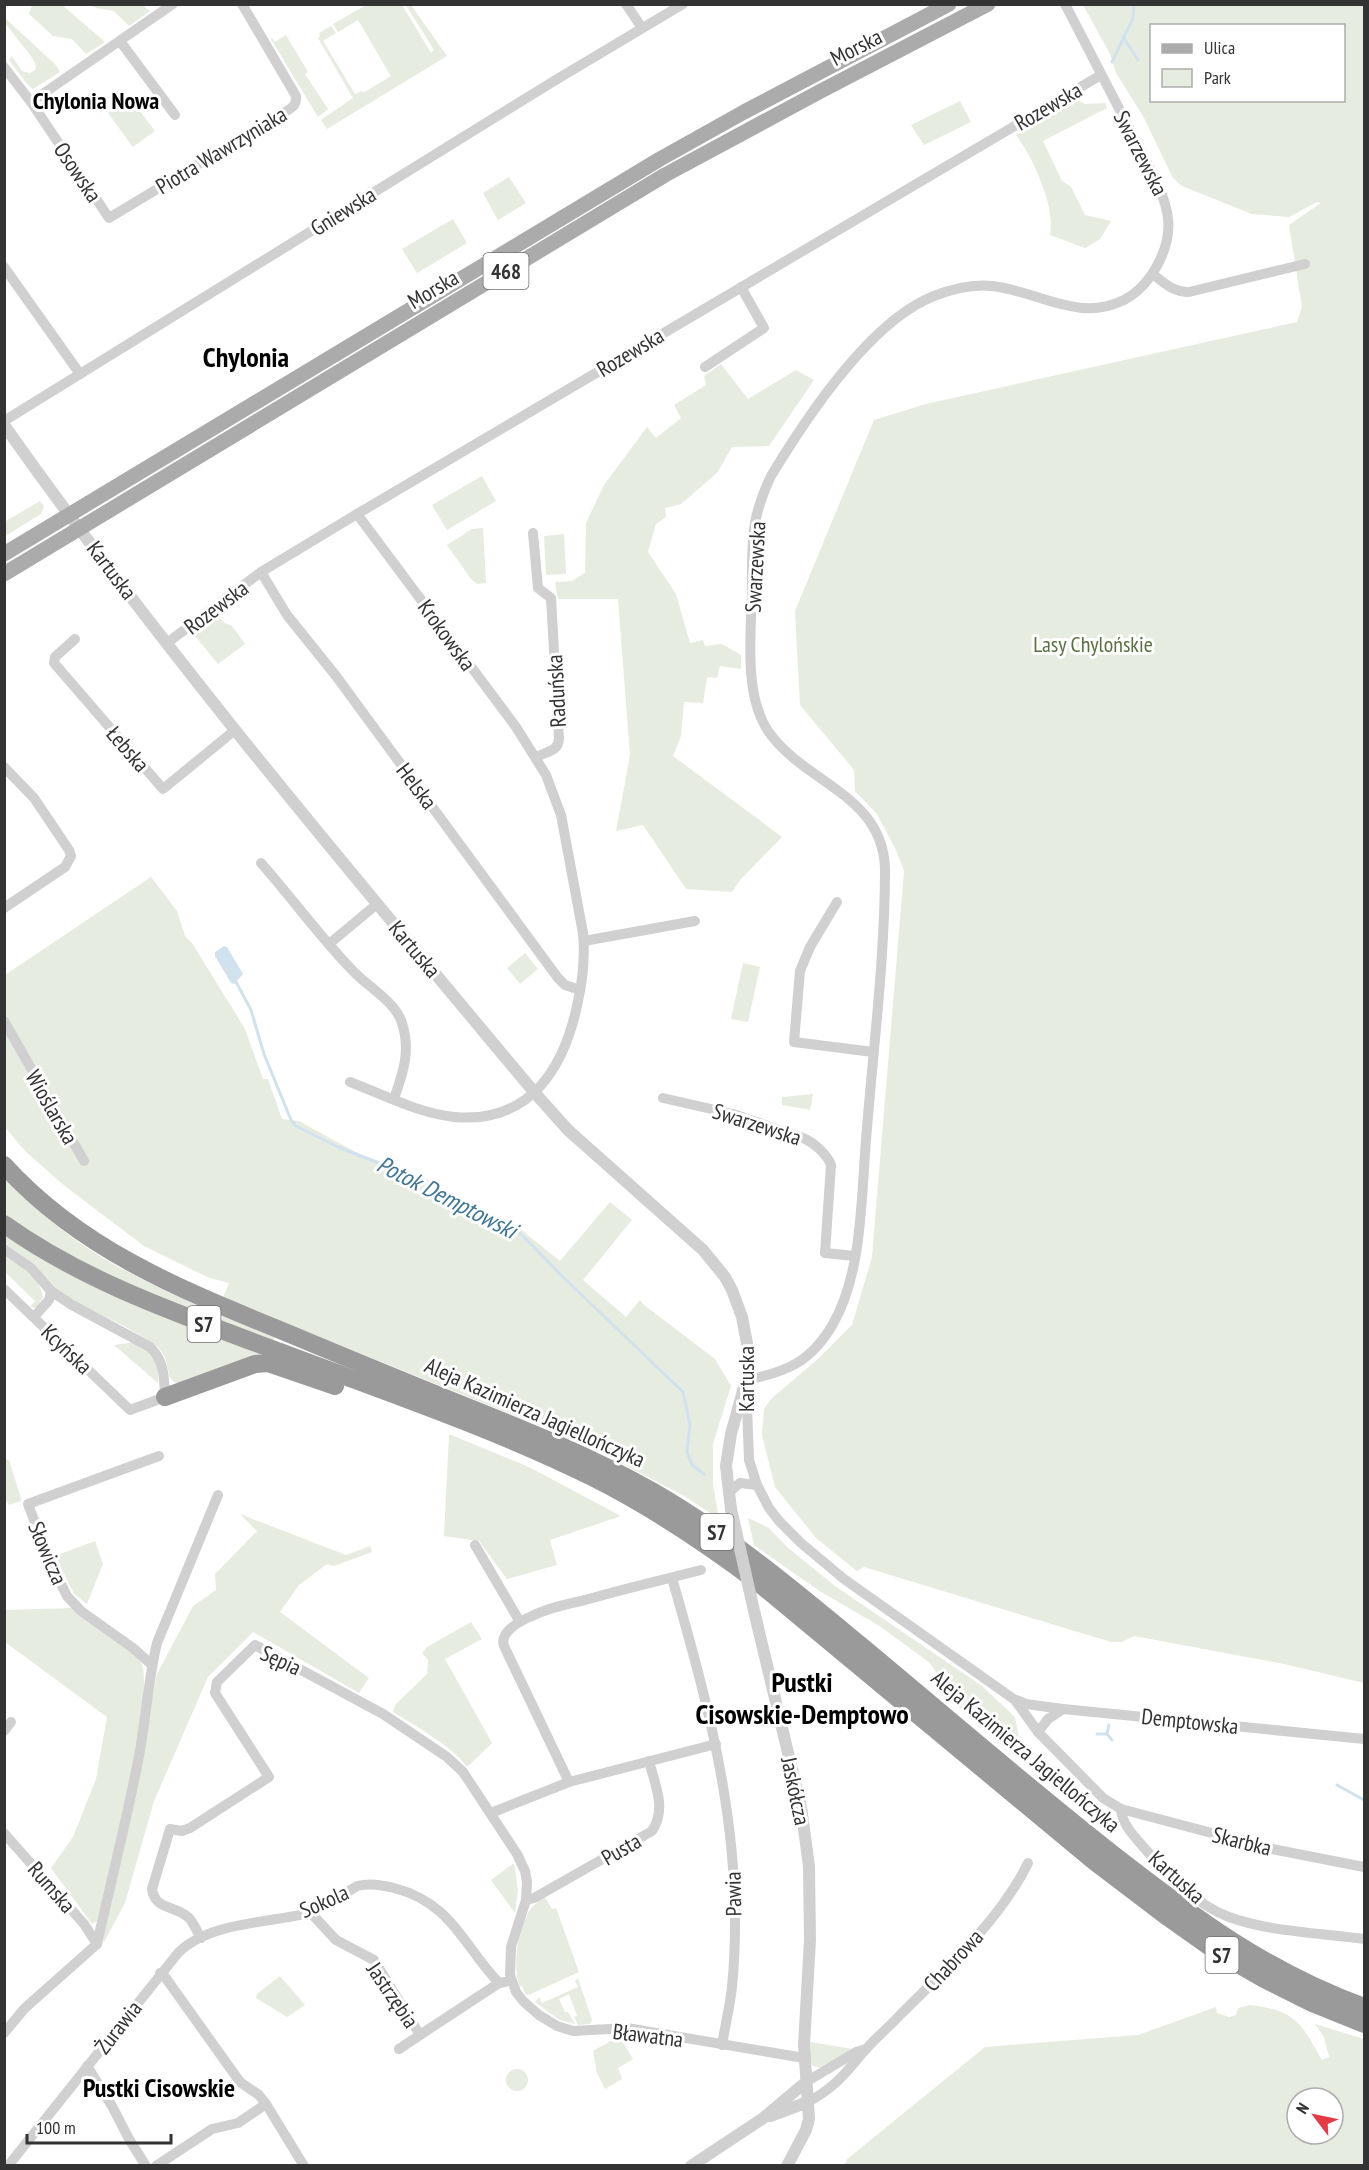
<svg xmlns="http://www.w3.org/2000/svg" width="1369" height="2170" font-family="'PT Sans Narrow',sans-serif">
<rect width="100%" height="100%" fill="#fff"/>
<g fill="#e6ecdf" fill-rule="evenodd">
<polygon points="32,5 62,5 105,42 86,54 72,39 53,36 29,14"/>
<polygon points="91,5 142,5 150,11 129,26 114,11 96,8"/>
<polygon points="366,5 402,5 431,53 434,50 406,5 411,5 447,56 327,129 321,120 353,98 318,38 320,36 319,33 331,26 336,33 323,41 355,94 362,91 363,93 391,76 358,20 338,32 333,24"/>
<path d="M1083,5H1364V1683L1284,1664L1134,1636L1122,1642H1111L864,1567L857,1571L816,1538L775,1487L762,1435L764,1409L771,1399L819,1358L852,1325L872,1257L904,871L896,850L877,814L855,791L854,770L800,705L795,611L874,420L926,404L1297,322L1302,307L1289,225L1321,203L1317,202L1289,217L1252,214L1182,186L1173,178L1143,116L1116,73L1110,54ZM1152,26H1344V100H1152Z"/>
<polygon points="5,18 55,64 60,72 33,89 27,84 9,60 12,56 22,71 30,73 35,70 36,65 31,56 5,23"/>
<polygon points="286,35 308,72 305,74 328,109 318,117 271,39 272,38 275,42"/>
<polygon points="130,98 155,131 133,147 108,113"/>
<path d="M1077,100L1085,104L1105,103L1107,108L1043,141L1062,181L1071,187L1085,215L1111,221L1100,239L1085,248L1050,235C1056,208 1033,157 1016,135Z"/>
<polygon points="960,101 971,122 924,145 911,125"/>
<polygon points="509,177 526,203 498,220 483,193"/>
<polygon points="453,219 467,243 417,273 402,249"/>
<polygon points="721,364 748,399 796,370 814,380 769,446 732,447 717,473 681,504 665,508 666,517 656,524 648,552 676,594 690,643 703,640 705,646 722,644 741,655 741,669 720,666 717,678 707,677 703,703 684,702 681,736 673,756 782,837 741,879 732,892 686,889 643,825 616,831 630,755 618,599 558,599 555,582 572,581 585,573 586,523 604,485 647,427 656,438 681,418 674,405 706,385 704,376"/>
<polygon points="482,476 496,501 447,530 432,505"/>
<polygon points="40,501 44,507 41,514 7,535 5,532 5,520 6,521"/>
<polygon points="483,528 486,583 477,584 471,579 447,545 472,529"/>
<polygon points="564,534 566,574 546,575 544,536"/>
<polygon points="215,614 225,623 232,626 245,644 218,664 195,636"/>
<polygon points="151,877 177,911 185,936 192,943 245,1029 263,1079 268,1079 282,1119 299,1121 359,1154 426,1178 439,1190 514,1224 560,1261 610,1202 632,1220 583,1280 626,1317 640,1300 644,1305 715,1359 731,1386 713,1444 713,1485 719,1519 686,1497 585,1444 223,1298 229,1283 207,1277 144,1246 61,1183 25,1151 5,1127 5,975"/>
<polygon points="525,953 538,969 520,984 507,968"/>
<polygon points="743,963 760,967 748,1022 731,1019"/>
<polygon points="813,1094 810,1110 782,1105 782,1097"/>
<path d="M4,1172C69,1258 178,1297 274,1337V1341C181,1307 85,1272 5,1214Z"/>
<polygon points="4,1233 266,1355 178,1385 170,1378 165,1357 158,1347 126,1327 65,1297 55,1290 30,1262 5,1243"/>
<path d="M4,1255C20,1266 40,1277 43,1297L37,1308L30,1307L35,1301L5,1272Z"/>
<path d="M135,1342C155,1355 159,1360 158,1383L114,1345Z"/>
<polygon points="449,1434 529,1467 621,1516 550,1540 557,1565 507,1579 479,1541 444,1536"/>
<polygon points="4,1459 9,1460 21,1498 21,1501 9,1505 5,1499"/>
<polygon points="240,1514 346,1555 370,1546 372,1552 334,1566 327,1564 299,1585 280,1612 369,1678 359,1693 253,1632 208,1677 154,1801 125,1903 104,1942 102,1936 157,1674 193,1606 216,1590 215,1574 257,1531"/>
<polygon points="748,1518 769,1528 787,1547 835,1586 982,1686 1015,1717 1022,1754 1014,1756 957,1706 930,1663 881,1627 818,1590 754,1545"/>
<polygon points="95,1541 103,1564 87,1604 74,1594 55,1556"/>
<path d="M73,1608C84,1617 136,1653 141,1662C157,1693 107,1878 97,1921L92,1924L51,1868L73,1837L96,1779L107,1717L5,1642L4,1610Z"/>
<path d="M471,1622L482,1639L445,1659L492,1743L467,1767C452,1746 416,1726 393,1712L395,1705L427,1674L428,1660L422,1653L427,1647Z"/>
<polygon points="514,1863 518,1890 515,1913 491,1880"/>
<path d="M544,1896L552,1909L556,1908L579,1972L531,1994L526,1995L522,1986H519C513,1961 517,1937 528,1913C531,1907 539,1901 544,1896Z"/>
<polygon points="280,1976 305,2005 287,2017 256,1998 257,1994"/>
<polygon points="578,1978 592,2020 590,2024 578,2025 574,2017 577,2016 569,1994 559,1999 565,2012 568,2012 575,2024 560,2020 535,2002 539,1997 542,2003 578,1987 575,1981"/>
<path d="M1250,2005C1295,2010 1301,2023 1322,2060L1329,2057L1324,2037L1315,2024L1364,2039V2165H843L847,2162L846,2160L985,2047L1138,2035L1216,2007L1217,2013L1229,2017L1236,2015L1238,2008ZM1297,2098H1333V2134H1297Z"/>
<polygon points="619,2036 633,2059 618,2068 622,2079 605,2089 597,2073 593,2051"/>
<polygon points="810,2042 853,2049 820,2068 813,2066 810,2061"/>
<circle cx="517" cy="2080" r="11"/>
</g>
<polygon fill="#cfe2ee" points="224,946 227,947 243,974 234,984 231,983 215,956 215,952"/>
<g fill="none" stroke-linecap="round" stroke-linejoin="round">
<g stroke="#cfe2ee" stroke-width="3">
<polyline points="1123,37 1138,60"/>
<polyline points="1112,62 1133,18 1134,4"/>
<polyline points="235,980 251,1010 264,1054 291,1120 296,1126 338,1147 422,1180 453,1201 481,1210 514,1227 561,1275 683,1392 690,1425 687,1452 692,1465 704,1474"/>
<polyline points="1097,1734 1107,1734 1112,1740"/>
<polyline points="1107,1734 1109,1725"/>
<polyline points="1337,1785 1364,1800"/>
</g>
<g stroke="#d0d0d0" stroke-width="10">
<polyline points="626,4 642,28"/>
<path d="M1065,4L1157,182C1170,212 1174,233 1158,264C1150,279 1139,292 1124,300C1078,323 1038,291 992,286C973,284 952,289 934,296C870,321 806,418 771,476C764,491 758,507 755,523C751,546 752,569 752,592C751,635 743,699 771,735C808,784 883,796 885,869C885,955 874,1042 867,1128C861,1189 864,1270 833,1324C811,1362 787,1372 746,1380L749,1460L757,1485L769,1508L779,1521L801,1543L844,1579L1015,1700L1038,1732L1103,1798L1121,1809L1272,1849L1364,1867"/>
<polyline points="120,41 175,115"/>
<path d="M4,67L31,102L109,218L285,112C292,108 297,105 296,96L242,4"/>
<polyline points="31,102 173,4"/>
<polyline points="4,267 80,374"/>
<path d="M1153,274C1164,283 1173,292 1189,292L1305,264"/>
<polyline points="705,367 764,328 741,287"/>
<polyline points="4,421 554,81 683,4"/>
<path d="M533,533L538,588L551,598L559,739C558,752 546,751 537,757"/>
<polyline points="261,572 287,615 336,676 558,978 565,985 580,990"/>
<polyline points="75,639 55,657 54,663 163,789 235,730"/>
<polyline points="167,643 261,572 357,514 1101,75"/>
<polyline points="4,767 34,798 69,850 71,856 65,867 4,908"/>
<path d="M261,863C292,898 320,937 353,971C368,987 395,1001 402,1023C411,1051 403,1073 394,1099"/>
<polyline points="837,902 810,947 800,971 794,1042 873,1052"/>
<polyline points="584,941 695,921"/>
<polyline points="329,944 377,904"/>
<polyline points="4,1021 84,1161"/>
<path d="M350,1082C384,1095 418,1113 454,1117C531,1124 565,1067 578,1001C583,979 585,956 583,933L561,815L546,775L516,727L357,514"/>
<path d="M663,1098L733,1114L803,1138C813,1142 827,1154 831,1165L825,1253L855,1256"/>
<path d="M4,1249L31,1268L51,1291L72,1305L150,1347C165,1362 164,1377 165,1397L130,1410L4,1289"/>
<polyline points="34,1317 49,1300 51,1291"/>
<polyline points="728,1493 740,1483 757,1485"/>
<polyline points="475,1545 520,1622"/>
<path d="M672,1578C711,1714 746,1843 732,1987C730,2006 725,2026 722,2045"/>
<polyline points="152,1665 133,1648 81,1611 67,1596 50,1562 28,1504 159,1456"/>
<polyline points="1016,1700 1026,1704 1063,1709 1364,1739"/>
<polyline points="4,1731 11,1722"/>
<polyline points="1038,1732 1048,1719 1063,1709"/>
<path d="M569,1782L504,1646C499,1632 520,1621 532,1616C548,1608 567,1604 585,1600C623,1589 662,1580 701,1570"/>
<path d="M1121,1809C1122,1826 1137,1839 1147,1851C1167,1876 1199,1906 1229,1917C1270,1932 1321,1933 1364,1939"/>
<polyline points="491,1813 569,1782 716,1744"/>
<polyline points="4,1833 84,1924 97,1944"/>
<path d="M526,1900L534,1898L652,1831C667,1809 655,1785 649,1761"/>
<polyline points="310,1912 336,1940 374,1960 420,2035 499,1983 505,1982"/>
<path d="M201,1938C197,1932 193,1921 188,1917C174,1905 155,1910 152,1889L170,1829L182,1831L190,1828L269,1777L215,1693L217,1682L255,1645L383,1714L447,1757L463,1772L517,1854L525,1871L527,1882L526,1900L511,1947L510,1975L516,1992L524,2002L539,2015L557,2026L573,2031L627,2028L804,2058"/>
<path d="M97,1944C111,1881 127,1819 139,1756C146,1719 148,1680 157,1643L218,1495"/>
<polyline points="160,1973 165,1977 240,2082 259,2095 266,2104 304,2166"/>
<polyline points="4,2033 25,2008 97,1944"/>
<polyline points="399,2049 420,2035"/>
<polyline points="87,2066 112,2106 129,2139 146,2166"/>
<polyline points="806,2082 856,2052 866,2049"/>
<path d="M808,2102C838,2086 847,2070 868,2047C879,2035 891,2025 901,2014C945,1970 1001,1919 1028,1863"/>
<path d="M8,2166L178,1953C208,1922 269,1923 309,1913C326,1908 342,1895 357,1886C370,1883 381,1885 394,1888C452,1903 462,1944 499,1983"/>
<polyline points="156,2166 212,2129 238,2123 266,2104"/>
</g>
<g stroke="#d0d0d0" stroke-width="12">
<path d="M4,425C168,657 352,874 534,1092L568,1130L703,1250L725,1277L732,1290L742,1317L749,1354L746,1380L731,1434L726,1466L731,1509"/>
<polyline points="755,1615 801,1807 809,1866 810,1940 804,2045 809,2119 806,2130 787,2166"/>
<polyline points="770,2116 808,2102"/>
<polyline points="691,2166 762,2119 806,2082"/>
</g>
<g stroke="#ababab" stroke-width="15">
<polyline points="4,554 660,159 744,112 949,4"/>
<polyline points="4,574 665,175 819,92 988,4"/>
</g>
<g stroke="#9a9a9a" stroke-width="18">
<path d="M4,1165C79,1248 179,1289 280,1330C340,1355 400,1380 460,1404C525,1430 590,1456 652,1491C727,1534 794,1590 860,1645C943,1714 1025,1785 1110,1852C1192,1916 1265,1971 1364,2007"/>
<path d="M4,1224C88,1284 185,1316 280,1352C383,1391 493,1428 592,1477C652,1507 707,1544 760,1584L1094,1861L1169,1918L1217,1952L1264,1979L1312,2003L1364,2024"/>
<polyline points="165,1397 255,1364 268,1363 335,1386"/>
</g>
<polyline stroke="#d0d0d0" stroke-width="12" points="731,1509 755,1615"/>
</g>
<g text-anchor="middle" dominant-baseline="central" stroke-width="6" stroke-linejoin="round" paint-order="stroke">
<g fill="#fff" stroke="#707070" stroke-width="1.5">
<rect x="483.5" y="253" width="45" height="36" rx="4.5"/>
<rect x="187.5" y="1306" width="33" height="36" rx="4.5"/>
<rect x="700.5" y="1514" width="33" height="36" rx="4.5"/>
<rect x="1205.5" y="1937" width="33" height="36" rx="4.5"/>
</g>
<g font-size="21" font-weight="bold" fill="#333">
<text x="506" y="271">468</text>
<text x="204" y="1324">S7</text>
<text x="717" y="1532">S7</text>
<text x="1222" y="1955">S7</text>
</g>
<g font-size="22" fill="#333" stroke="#fff">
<text transform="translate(856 47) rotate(-27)">Morska</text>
<text transform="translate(1048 106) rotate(-30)">Rozewska</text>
<text transform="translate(221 150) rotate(-31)">Piotra Wawrzyniaka</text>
<text transform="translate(1141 153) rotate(63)">Swarzewska</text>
<text transform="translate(78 172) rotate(56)">Osowska</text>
<text transform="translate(343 211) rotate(-32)">Gniewska</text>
<text transform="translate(433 289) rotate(-31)">Morska</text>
<text transform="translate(630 352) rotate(-31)">Rozewska</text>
<text transform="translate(755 567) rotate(-87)">Swarzewska</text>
<text transform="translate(112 570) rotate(53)">Kartuska</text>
<text transform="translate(216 607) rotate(-37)">Rozewska</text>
<text transform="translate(447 635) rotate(54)">Krokowska</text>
<text transform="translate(556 691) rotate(-93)">Raduńska</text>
<text transform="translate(128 749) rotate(49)">Łebska</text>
<text transform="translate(417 786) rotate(53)">Helska</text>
<text transform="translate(415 949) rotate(50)">Kartuska</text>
<text transform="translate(52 1107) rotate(60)">Wioślarska</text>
<text transform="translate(757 1124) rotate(18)">Swarzewska</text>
<text transform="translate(67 1349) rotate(44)">Kcyńska</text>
<text transform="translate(746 1379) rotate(-90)">Kartuska</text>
<text transform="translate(535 1412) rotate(24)">Aleja Kazimierza Jagiellończyka</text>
<text transform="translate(48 1553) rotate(67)">Słowicza</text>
<text transform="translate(281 1660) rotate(25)">Sępia</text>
<text transform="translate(1190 1721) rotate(6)">Demptowska</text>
<text transform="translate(1026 1751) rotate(40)">Aleja Kazimierza Jagiellończyka</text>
<text transform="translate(796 1791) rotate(78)">Jaskółcza</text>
<text transform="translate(1242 1841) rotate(14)">Skarbka</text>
<text transform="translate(621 1849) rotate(-30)">Pusta</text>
<text transform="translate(1177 1877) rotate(42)">Kartuska</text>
<text transform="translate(52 1887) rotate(49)">Rumska</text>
<text transform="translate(733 1894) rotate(-91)">Pawia</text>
<text transform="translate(324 1901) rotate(-24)">Sokola</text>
<text transform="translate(953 1960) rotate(-47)">Chabrowa</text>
<text transform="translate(393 1995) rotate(56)">Jastrzębia</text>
<text transform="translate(118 2027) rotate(-52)">Żurawia</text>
<text transform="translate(648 2035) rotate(7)">Bławatna</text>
</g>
<g font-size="22" fill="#56703f" stroke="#fff">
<text x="1093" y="644">Lasy Chylońskie</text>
</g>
<g font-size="24" font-weight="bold" fill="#000" stroke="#fff">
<text x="96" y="100">Chylonia Nowa</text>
</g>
<g font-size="24" font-style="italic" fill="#3f7597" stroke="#fff">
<text transform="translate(447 1197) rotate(27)">Potok Demptowski</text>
</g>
<g font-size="26" font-weight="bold" fill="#000" stroke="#fff">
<text x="159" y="2087">Pustki Cisowskie</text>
</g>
<g font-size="28" font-weight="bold" fill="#000" stroke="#fff">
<text x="246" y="356">Chylonia</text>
<text x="802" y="1681">Pustki<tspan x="802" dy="32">Cisowskie-Demptowo</tspan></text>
</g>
</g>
<rect width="1369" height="2170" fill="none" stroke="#333333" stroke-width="12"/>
<rect x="1150" y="24" width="195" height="78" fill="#ffffff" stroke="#adadad" stroke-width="1.5"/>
<rect x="1162" y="44" width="30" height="9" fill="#ababab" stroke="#adadad" stroke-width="1.5"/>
<text x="1204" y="54" font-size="18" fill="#333333">Ulica</text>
<rect x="1162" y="69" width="30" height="18" fill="#e6ecdf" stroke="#adadad" stroke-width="1.5"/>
<text x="1204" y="84" font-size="18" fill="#333333">Park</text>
<g transform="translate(1315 2116) rotate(302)"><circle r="28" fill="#ffffff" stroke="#adadad" stroke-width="1.5"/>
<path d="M0-4.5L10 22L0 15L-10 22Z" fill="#e63946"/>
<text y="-9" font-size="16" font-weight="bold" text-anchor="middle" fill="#333333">N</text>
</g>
<path d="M27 2134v9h144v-9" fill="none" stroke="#333333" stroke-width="3"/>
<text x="36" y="2134" font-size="18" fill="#333333" stroke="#ffffff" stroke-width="4.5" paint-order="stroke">100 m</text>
</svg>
